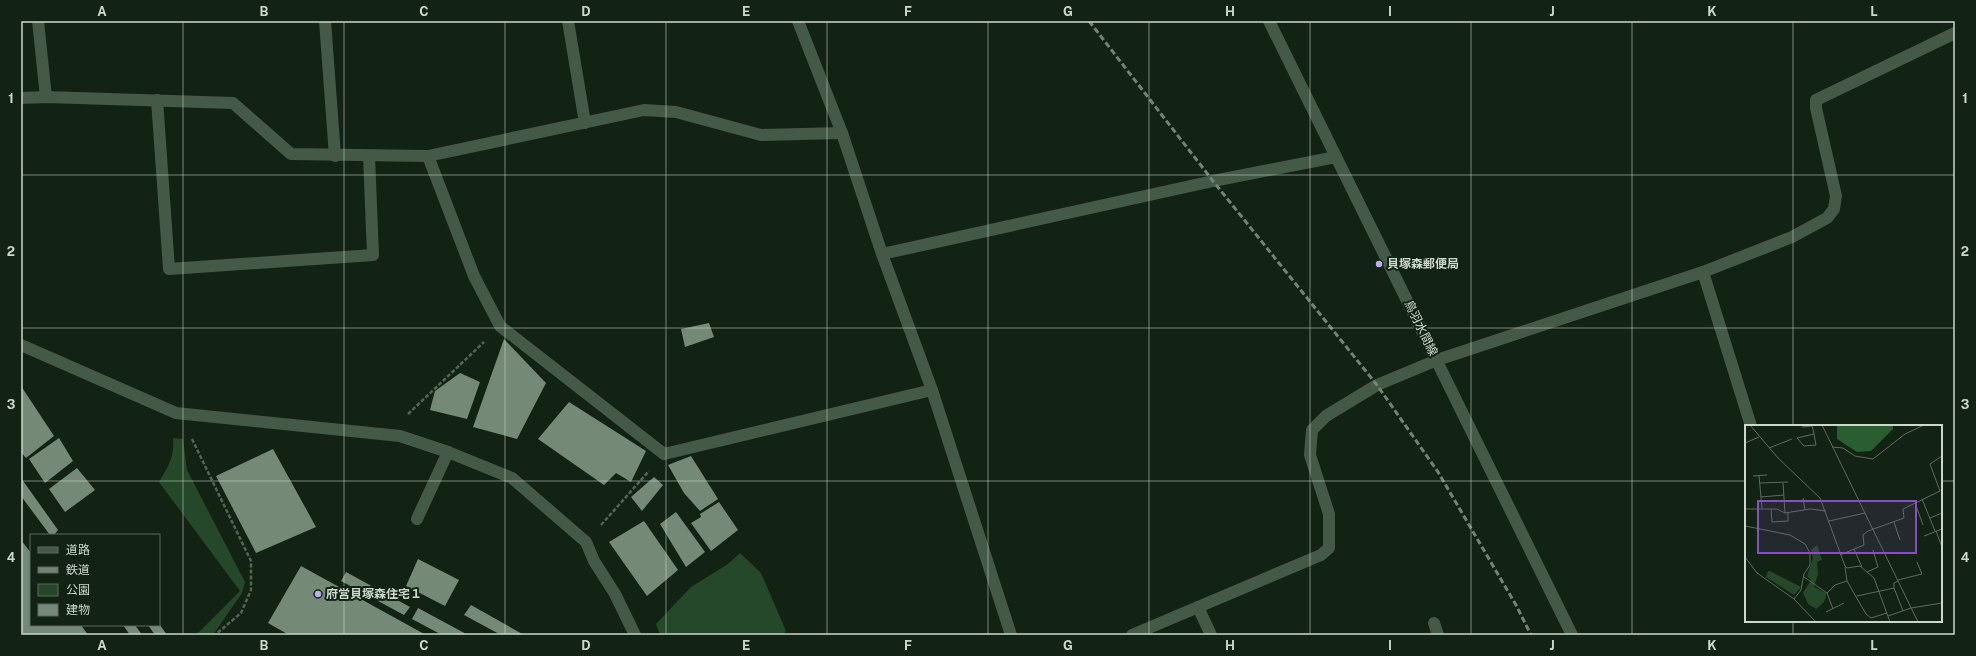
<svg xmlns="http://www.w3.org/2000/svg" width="1976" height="656" font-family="'Public Sans','Noto Sans JP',sans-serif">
<rect width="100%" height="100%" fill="#122314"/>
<g fill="#244829">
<path d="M173,438L183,439L187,470L245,582L242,593L213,635H196L240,591L159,482C168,467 175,456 173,438Z"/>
<polygon points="740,553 761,573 786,631 783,635 660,635 656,624 691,587 728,564"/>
</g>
<g fill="#758a76">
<polygon points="709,323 714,337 685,347 681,329"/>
<polygon points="504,339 546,383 517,439 473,427"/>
<polygon points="460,373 480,382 467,419 430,410 435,391"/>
<polygon points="21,386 54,436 26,458 21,452"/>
<polygon points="569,402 646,451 631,482 616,473 604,485 538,439"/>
<polygon points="59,438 73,461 45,483 29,459"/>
<polygon points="273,449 316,527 256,553 216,476"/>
<polygon points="691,456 718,499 700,511 684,493 668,465"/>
<polygon points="77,468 95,490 65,512 49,489"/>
<polygon points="654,477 663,485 642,511 631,497"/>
<polygon points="21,478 58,530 54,535 50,535 21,496"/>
<polygon points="719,502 738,530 711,551 691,523 701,517 700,514"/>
<polygon points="676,512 705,552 686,567 660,524"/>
<polygon points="644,521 678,570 647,596 609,542"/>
<polygon points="21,540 31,553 31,625 81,625 88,635 21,635"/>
<polygon points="418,559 459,580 445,606 406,586"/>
<polygon points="301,566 426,635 289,635 268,623"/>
<polygon points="346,572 410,607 404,615 341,581"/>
<polygon points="471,605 524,635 501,635 464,615"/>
<polygon points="418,608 468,635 442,635 412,619"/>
<polygon points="123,625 135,625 142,635 130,635"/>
<polygon points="148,625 160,625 167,635 155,635"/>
</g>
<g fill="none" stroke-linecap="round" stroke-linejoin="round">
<g stroke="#556456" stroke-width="2.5" stroke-dasharray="4 2" stroke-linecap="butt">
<polyline points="408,414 484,342"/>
<polyline points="192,439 251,561 251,590 241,613 215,635"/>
<polyline points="601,525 649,471"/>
</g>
<g stroke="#455947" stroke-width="12">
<polyline points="428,156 474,276 500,326 664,454 932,390"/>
<polyline points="417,519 448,452"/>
</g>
<g stroke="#455947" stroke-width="12">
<polyline points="38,21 46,97"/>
<polyline points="325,21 335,156"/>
<polyline points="568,21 585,123"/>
<polyline points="798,21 842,133 882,254 932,390 1011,635"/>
<polyline points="21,98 46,97 233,103 291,154 428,156 644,110 676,112 761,135 842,133"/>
<polyline points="157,100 169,269 373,255 369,156"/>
<polyline points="1703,272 1751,426"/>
<polyline points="21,345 176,413 400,436 448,452 512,478 586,542 594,561 615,594 635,635"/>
<polyline points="1198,607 1211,635"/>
<polyline points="1434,623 1438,635"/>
<polyline points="1132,635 1321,555 1329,548 1329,514 1310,455 1312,430 1326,416 1377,385 1437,360 1703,272 1792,237 1827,218 1834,209 1836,196 1816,108 1816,100 1955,33"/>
</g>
<g stroke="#455947" stroke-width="12">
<polyline points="1269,21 1572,635"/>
<polyline points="882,254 1213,181 1336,157"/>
</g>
<polyline stroke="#748275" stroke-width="3" stroke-dasharray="6 3" stroke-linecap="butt" points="1089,21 1213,181 1377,385 1438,472 1516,605 1531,635"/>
</g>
<path fill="none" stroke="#cdd8cd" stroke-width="1" stroke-opacity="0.55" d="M183,21V635M344,21V635M505,21V635M666,21V635M827,21V635M988,21V635M1149,21V635M1310,21V635M1471,21V635M1632,21V635M1793,21V426M21,175H1955M21,328H1955M21,481H1746M1941,481H1955M1793,621V635"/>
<g fill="#bea9f4" stroke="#122314" stroke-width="1.5">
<circle cx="1379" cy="264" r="4"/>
<circle cx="318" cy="594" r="4"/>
</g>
<g text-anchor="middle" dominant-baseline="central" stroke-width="4" stroke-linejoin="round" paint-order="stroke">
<g font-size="12" font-weight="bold" fill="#cdd8cd" stroke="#122314" text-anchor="start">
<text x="1387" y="264">貝塚森郵便局</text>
<text x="326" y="594">府営貝塚森住宅１</text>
</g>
<g font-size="12" fill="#cdd8cd" stroke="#122314">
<text transform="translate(1421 328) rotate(64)">鳥羽水間線</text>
</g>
</g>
<g transform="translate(1745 425)">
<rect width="197" height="197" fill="#122314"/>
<path d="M72,120L77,135L72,137L73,149L69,162L81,168V171L79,177L71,184L63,179L58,168L66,155L62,151L68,133L66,125ZM23,146H25L56,162L49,170L21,152Z" fill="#244829"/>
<path d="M92,0H148V4L126,26L112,27L92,14Z" fill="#2a5e31"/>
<path fill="none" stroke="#5d6b5e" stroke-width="1" d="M5,0L33,33L75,73L100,141L102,143L115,141L129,153L145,197M77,0L173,197M57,2L67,1L68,4L71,20L59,21L52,13L69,9M0,18L14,12M87,22L98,23L110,31L128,34L160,9L179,0M24,23L47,14M8,51L22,50M14,51L17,83M15,58L43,57M38,58L40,88M16,72L39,70M58,73L60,85M177,74L190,106M170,78L178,100M0,84H32L40,88L65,84L81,86M26,84L27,97L43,96V88M185,93L197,88M84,96L120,88M149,97L155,115M0,101L45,110L60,119L65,128V140L59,149L56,165L49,174M191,106L197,122M179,111L197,104M109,124L117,142M95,130L119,120L118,110L123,106L159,93L158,84L195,66L185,39L197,31M0,132L12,148L49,174L71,197M100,142L102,156L121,189L126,193L142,188M122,147L133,142L128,125M59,152L82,168M153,155L177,149L172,137M153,156L149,158V163L158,186M112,171L149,163M88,184L82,168L90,160L102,156M81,187L99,178M143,191L166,183L197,178"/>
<path fill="#8b4ec2" fill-opacity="0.15" stroke="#8b4ec2" stroke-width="2" d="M13,76H171V128H13Z"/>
<rect width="197" height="197" fill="none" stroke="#cdd8cd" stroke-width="2"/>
</g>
<rect width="1976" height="656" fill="none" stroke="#122314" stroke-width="44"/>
<rect x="30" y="534" width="130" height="92" fill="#122314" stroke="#5d6b5e"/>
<rect x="38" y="547" width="20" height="6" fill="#455947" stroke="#5d6b5e"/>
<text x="66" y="554" font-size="12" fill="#cdd8cd">道路</text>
<rect x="38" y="567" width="20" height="6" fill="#748275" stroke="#5d6b5e"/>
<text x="66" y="574" font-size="12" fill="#cdd8cd">鉄道</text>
<rect x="38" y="584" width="20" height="12" fill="#244829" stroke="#5d6b5e"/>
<text x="66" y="594" font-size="12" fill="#cdd8cd">公園</text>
<rect x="38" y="604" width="20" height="12" fill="#758a76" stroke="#5d6b5e"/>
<text x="66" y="614" font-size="12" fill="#cdd8cd">建物</text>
<rect x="22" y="22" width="1932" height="612" fill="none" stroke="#cdd8cd" stroke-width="1.5"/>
<g font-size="13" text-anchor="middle" font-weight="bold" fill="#cdd8cd">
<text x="102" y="16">A</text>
<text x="264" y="16">B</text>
<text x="424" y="16">C</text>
<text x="586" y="16">D</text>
<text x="746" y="16">E</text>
<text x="908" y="16">F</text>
<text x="1068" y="16">G</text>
<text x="1230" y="16">H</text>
<text x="1390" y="16">I</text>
<text x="1552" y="16">J</text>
<text x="1712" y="16">K</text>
<text x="1874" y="16">L</text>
<text x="11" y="103">1</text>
<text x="1965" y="103">1</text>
<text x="11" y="256">2</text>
<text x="1965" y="256">2</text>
<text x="11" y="409">3</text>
<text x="1965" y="409">3</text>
<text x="11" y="562">4</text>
<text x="1965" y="562">4</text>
<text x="102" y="650">A</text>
<text x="264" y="650">B</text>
<text x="424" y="650">C</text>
<text x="586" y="650">D</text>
<text x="746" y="650">E</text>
<text x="908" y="650">F</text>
<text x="1068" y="650">G</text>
<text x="1230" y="650">H</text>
<text x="1390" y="650">I</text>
<text x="1552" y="650">J</text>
<text x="1712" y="650">K</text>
<text x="1874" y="650">L</text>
</g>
</svg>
